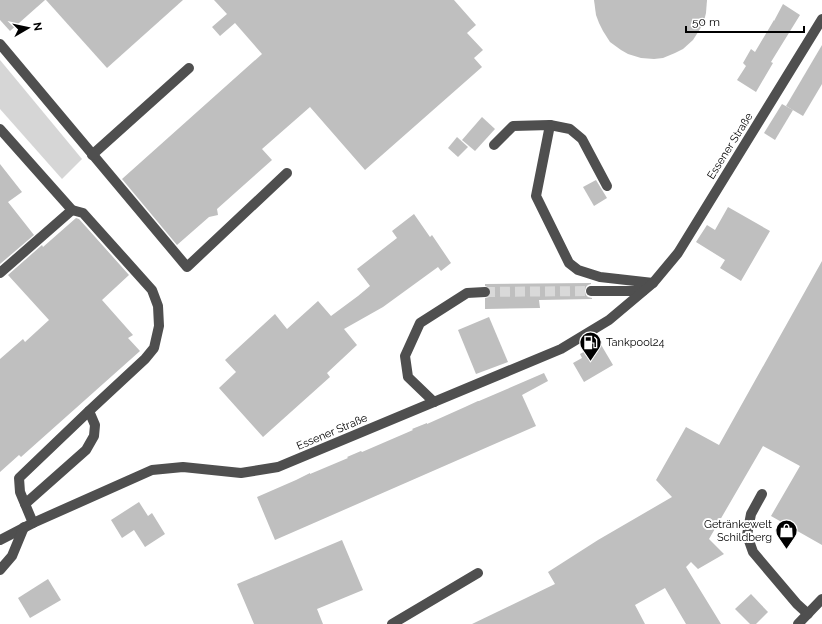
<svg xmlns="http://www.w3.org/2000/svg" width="822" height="624" font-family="Raleway,sans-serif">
<rect width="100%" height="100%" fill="#fff"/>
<polygon fill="#d6d6d6" points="0,60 82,159 62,179 0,109"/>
<g fill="#bfbfbf">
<polygon points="0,0 45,0 10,31 0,20"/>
<polygon points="46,0 183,0 107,68"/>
<polygon points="214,0 454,0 476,25 467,33 483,50 474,58 482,67 365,170 310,107 262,149 272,160 217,209 218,215 209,217 177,245 122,179 262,54 235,23 220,36 212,27 227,14"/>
<polygon points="594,0 707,0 706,13 704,21 700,29 693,40 683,49 675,53 663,58 654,59 641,58 628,54 621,50 610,42 603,31 599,23 596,15"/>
<polygon points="783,4 800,15 771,62 773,63 756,92 737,80 746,66 743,63 751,49 755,52 774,20 774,21"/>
<polygon points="822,45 822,84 803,116 786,106"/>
<polygon points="782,104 793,110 775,140 764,133"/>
<polygon points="482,117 495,129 475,151 462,140"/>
<polygon points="457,137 468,147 458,157 448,148"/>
<polygon points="0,164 22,192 8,202 34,235 0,264"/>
<polygon points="596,180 607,198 594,206 583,187"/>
<polygon points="728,207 770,231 741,281 720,268 725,260 696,242 707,225 715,230"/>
<polygon points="414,214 430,237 432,235 451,263 441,271 438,267 383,307 344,329 357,345 327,373 330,377 263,437 219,388 236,372 225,360 275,314 287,329 318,301 331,316 358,296 370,286 357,269 397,238 392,231"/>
<polygon points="76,218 79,219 129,275 102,300 133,335 128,338 140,351 21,457 19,455 0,472 0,359 23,339 25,342 49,320 8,275 42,245 43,247"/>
<polygon points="822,261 822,545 771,516 800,466 763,446 709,539 724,554 698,569 691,562 686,567 721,624 686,624 665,588 635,605 645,624 472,624 555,584 548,572 598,540 672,497 656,480 686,427 719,445"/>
<polygon points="591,283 591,284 588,285 586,287 585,291 586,295 588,297 592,298 592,299 539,300 540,308 485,309 485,298 489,297 491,292 490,288 485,286 485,284"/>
<polygon points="489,317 508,362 476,374 458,330"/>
<polygon points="600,343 613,365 584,382 573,363 582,358 580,354"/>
<polygon points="544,373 548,381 522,395 536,426 275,540 257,497 296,480 310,473 310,474 348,458 347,457 361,451 362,452 413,430 412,429 427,423 427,424 465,407 478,401 479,401"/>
<polygon points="139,502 148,516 152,513 165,534 145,547 134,530 122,538 111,520"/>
<polygon points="342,540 363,590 317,609 323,624 254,624 237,584"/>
<polygon points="48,579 61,600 30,618 18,598"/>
<polygon points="751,594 768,612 756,624 750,624 735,609"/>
</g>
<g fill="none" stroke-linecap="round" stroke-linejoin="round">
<polyline stroke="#d9d9d9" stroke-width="10" stroke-dasharray="10 5" stroke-linecap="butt" points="485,292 591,291"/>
<g stroke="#4f4f4f" stroke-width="10">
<polyline points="0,44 187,267 287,173"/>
<polyline points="550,125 570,129 582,139 607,186"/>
<polyline points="0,129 72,210 83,213 152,290 158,306 159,326 154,348 145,359 89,411 19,478 20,492 33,523"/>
<polyline points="494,145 513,126 550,125 536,196 569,263 578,270 600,277 653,283"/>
<polyline points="92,155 189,68"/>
<polyline points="0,273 72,210"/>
<polyline points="591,291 643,291"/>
<polyline points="434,402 408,377 405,356 420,323 467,293 485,292"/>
<polyline points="762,494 751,514 747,535 753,552 797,604 808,614"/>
<polyline points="25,504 86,450 94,436 95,425 89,411"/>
<polyline points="0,540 33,523 152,470 183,467 241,473 278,467 561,349 609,320 653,283 678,253 822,19"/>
<polyline points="0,570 12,556 24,527"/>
<polyline points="392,624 478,573"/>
<polyline points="798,624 822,599"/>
</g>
</g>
<defs>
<symbol id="fuel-pin" viewBox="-11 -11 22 30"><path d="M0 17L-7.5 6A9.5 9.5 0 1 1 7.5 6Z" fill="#000" stroke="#fff"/><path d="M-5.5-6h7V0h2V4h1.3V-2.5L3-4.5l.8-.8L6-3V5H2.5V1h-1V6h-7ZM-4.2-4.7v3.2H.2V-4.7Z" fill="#fff"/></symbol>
<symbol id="shop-pin" viewBox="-11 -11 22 30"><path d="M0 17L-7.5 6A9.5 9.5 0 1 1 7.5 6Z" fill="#000" stroke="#fff"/><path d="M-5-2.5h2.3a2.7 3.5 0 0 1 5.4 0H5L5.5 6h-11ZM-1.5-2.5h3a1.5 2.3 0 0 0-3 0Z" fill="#fff"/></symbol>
</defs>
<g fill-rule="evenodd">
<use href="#fuel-pin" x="578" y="330" width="25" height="34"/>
<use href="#shop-pin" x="774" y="518" width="25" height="34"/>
</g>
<g text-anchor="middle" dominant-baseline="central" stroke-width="4" stroke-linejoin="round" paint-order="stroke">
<g font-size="11" fill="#000" stroke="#fff">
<text transform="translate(730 146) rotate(-58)">Essener Straße</text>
<text transform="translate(332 432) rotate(-23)">Essener Straße</text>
</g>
<g font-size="11" fill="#000" stroke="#fff" text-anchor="start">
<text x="606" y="342">Tankpool24</text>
<text x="772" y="524" text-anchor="end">Getränkewelt<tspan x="772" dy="13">Schildberg</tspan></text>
</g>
</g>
<g transform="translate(28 28) rotate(81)" stroke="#ffffff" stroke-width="3" paint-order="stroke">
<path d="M0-3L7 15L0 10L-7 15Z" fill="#000000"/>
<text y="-6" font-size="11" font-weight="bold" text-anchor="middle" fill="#000000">N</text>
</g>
<path d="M686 26v6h118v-6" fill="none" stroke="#000000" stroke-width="2"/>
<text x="692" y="26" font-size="12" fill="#000000" stroke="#ffffff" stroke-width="3" paint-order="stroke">50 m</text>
</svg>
